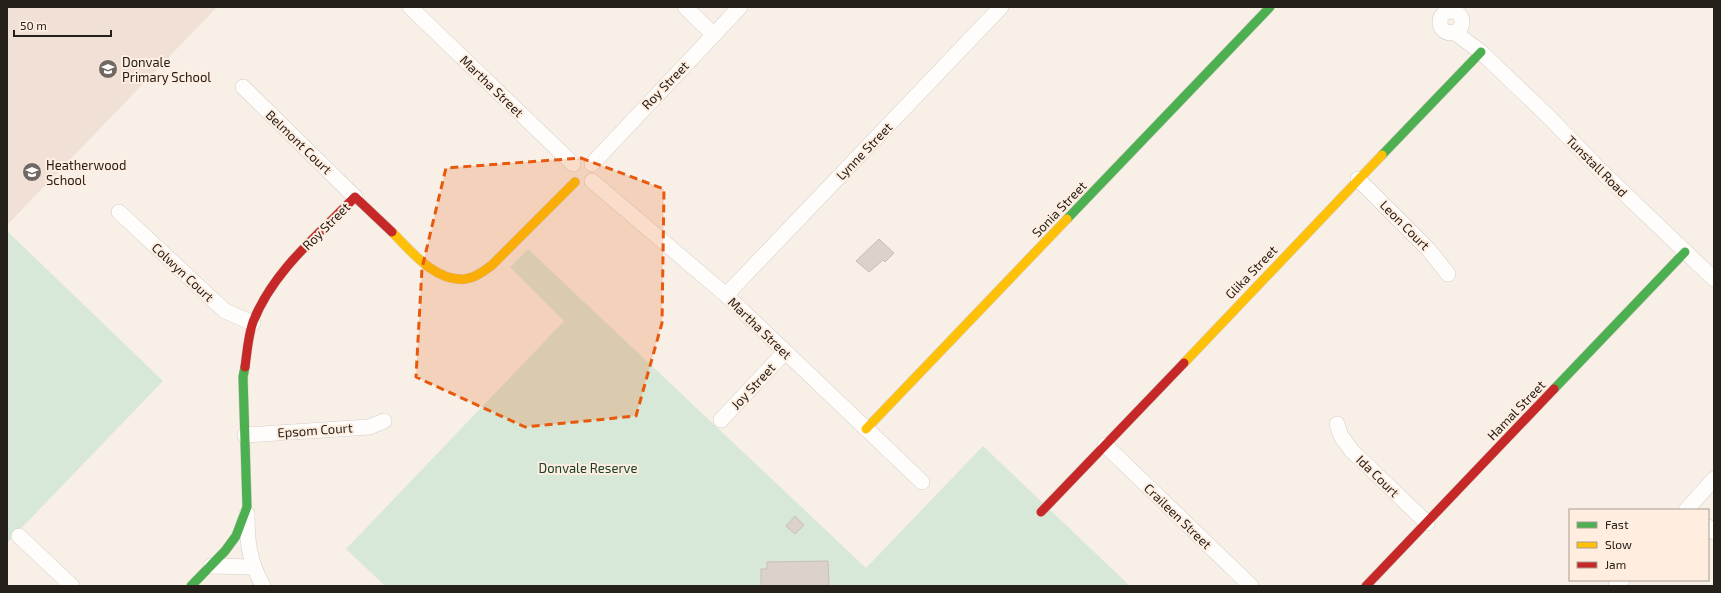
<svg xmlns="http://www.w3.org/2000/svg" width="1721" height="593" font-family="'Exo 2',sans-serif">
<rect width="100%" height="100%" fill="#f8efe7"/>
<polygon fill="#f0e0d5" points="7,7 217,7 7,225"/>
<g fill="#d8e8d8">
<polygon points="7,231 163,381 7,543"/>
<polygon points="528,249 866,568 983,446 1130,586 385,586 346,549 564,321 510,267"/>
</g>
<g fill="#dcd2ca" stroke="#c6bfb9">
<polygon points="879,239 894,253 885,262 883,260 869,272 856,261"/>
<polygon points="795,516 804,525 795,534 786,526"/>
<polygon points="828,561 829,586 761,586 761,569 767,569 767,562"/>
</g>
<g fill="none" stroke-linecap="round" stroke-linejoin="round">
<defs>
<g id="street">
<polyline points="410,7 573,164"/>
<polyline points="685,7 714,35"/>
<circle cx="1451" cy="22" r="11"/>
<polyline points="1454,32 1481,52 1549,117 1601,171 1714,279"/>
<polyline points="243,87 355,197"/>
<polyline points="592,164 740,7"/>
<polyline points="1358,179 1429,250 1448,274"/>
<polyline points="592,181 726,295 922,482"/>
<polyline points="119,212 225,311 253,323"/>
<polyline points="726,295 1001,7"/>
<polyline points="721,420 785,352"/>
<polyline points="1337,424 1341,436 1352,451 1427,523"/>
<polyline points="245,435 369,427 384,421"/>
<polyline points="1105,445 1251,586"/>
<polyline points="1686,510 1714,479"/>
<path d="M247,514C247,543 249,560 263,586"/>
<polyline points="1708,527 1714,532"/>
<polyline points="19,536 72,586"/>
<polyline points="211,566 253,567"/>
<polyline points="1616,586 1622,580"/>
</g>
<g id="fast">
<polyline points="1382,155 1481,52"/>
<polyline points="1067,219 1270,7"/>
<polyline points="1554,389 1685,252"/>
<polyline points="191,586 225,551 236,536 247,507 243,377 245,367"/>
</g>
<g id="slow">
<path d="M392,232C411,251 435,282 465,279C475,278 484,271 492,265L575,182"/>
<polyline points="1184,363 1382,155"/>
<polyline points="866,429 1067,219"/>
</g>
<g id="jam">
<path d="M245,367C247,353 248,336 253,322C273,271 318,235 355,197L392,232"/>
<polyline points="1041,512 1184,363"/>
<polyline points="1366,586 1554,389"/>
</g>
</defs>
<use href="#street" stroke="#d4cdc7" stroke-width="16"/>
<use href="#fast" stroke="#d4cdc7" stroke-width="10"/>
<use href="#slow" stroke="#d4cdc7" stroke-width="10"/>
<use href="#jam" stroke="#d4cdc7" stroke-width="10"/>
<use href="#street" stroke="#fefdfb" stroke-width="15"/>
<use href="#fast" stroke="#4caf50" stroke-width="9"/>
<use href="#slow" stroke="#ffc107" stroke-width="9"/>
<use href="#jam" stroke="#c62828" stroke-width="9"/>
</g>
<path fill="#e8590c" fill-opacity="0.2" stroke="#e8590c" stroke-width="3" stroke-dasharray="8 5" stroke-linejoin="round" d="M581,158L664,189L662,323L636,416L525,427L416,377L422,268L446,168Z"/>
<defs>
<symbol id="school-disc" viewBox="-11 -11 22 22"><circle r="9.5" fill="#706862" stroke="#ffeee0"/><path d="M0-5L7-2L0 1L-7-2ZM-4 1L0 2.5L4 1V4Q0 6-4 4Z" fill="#fff"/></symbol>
</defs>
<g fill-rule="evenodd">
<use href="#school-disc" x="97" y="58" width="22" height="22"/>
<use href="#school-disc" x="21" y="161" width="22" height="22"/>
</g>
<g text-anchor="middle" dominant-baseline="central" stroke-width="4" stroke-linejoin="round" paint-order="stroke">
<g font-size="13" fill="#26201b" stroke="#ffeee0" text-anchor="start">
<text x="122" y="62">Donvale<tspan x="122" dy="15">Primary School</tspan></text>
<text x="46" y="165">Heatherwood<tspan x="46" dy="15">School</tspan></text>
</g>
<g font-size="13" fill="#26201b" stroke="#ffeee0">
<text transform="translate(665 85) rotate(-46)">Roy Street</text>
<text transform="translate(492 86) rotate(44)">Martha Street</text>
<text transform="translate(299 142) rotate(44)">Belmont Court</text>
<text transform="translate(864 151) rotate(-46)">Lynne Street</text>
<text transform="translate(1597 166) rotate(45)">Tunstall Road</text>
<text transform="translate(1059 209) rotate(-46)">Sonia Street</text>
<text transform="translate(1405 225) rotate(45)">Leon Court</text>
<text transform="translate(326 226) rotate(-45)">Roy Street</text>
<text transform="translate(183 272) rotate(43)">Colwyn Court</text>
<text transform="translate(1251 272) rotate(-46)">Glika Street</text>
<text transform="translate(760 328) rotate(44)">Martha Street</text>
<text transform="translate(753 386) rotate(-47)">Joy Street</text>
<text transform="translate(1516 410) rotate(-46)">Hamal Street</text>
<text transform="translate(315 430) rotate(-4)">Epsom Court</text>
<text transform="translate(1378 476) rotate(44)">Ida Court</text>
<text transform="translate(1178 516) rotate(44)">Craileen Street</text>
</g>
<g font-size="13" fill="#13412a" stroke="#ffeee0">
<text x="588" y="468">Donvale Reserve</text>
</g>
</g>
<rect width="1721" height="593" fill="none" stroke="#26201b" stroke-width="16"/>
<rect x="1569" y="509" width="140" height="72" fill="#ffeee0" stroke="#a89c91"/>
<rect x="1577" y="522" width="20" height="6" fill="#4caf50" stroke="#a89c91"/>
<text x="1605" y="529" font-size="12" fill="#26201b">Fast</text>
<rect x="1577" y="542" width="20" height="6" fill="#ffc107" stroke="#a89c91"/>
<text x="1605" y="549" font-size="12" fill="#26201b">Slow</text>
<rect x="1577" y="562" width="20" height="6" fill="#c62828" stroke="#a89c91"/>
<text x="1605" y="569" font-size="12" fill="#26201b">Jam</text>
<path d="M14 30v6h97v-6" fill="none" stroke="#26201b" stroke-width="2"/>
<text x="20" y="30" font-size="12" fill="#26201b" stroke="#ffeee0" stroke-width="3" paint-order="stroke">50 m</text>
</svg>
